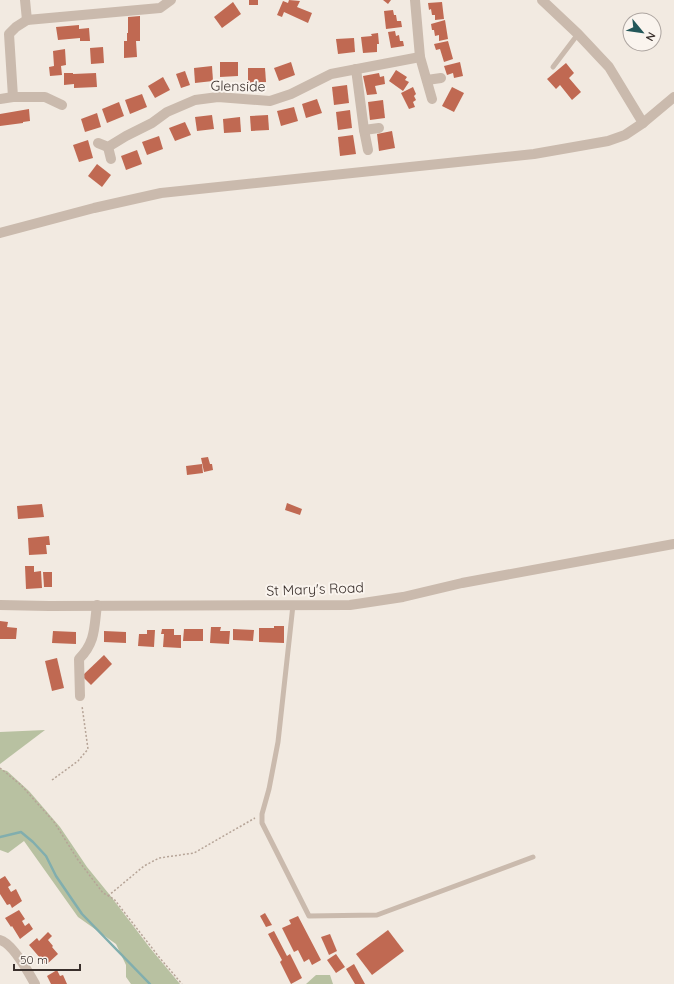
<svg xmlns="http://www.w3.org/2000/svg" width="674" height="984" font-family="Quicksand,sans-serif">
<rect width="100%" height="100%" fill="#f2eae1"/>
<g fill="#b8c1a1">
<polygon points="45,730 0,764 0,732"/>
<polygon points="0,769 7,771 29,791 60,827 87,867 109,894 150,948 180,984 131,984 126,977 126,965 116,944 78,917 24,841 8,853 0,850"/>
<polygon points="316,975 330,975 333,984 306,984"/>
</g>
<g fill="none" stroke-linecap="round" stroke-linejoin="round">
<polyline stroke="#81aeae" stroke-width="2.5" points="0,837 21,832 33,842 46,856 56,876 82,914 150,984"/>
</g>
<g fill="#c06952">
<rect x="249" y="0" width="9" height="5"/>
<polygon points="289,0 300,1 297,7 312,13 308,23 284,12 282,17 277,15 283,1 288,3"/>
<polygon points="383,0 391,0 388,4"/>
<polygon points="233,2 241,14 222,28 214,17"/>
<polygon points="442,2 444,19 435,20 435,15 432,15 431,9 429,10 428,3"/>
<polygon points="393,10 394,15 396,15 397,21 401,21 402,27 386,29 384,11"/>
<polygon points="140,16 140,41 136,41 137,57 124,58 124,41 127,41 127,33 128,33 128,17"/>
<polygon points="445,20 448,39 439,41 439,35 435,36 434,30 432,30 431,24"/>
<polygon points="79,25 79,29 89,28 90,41 80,41 80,38 58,40 56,27"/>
<polygon points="395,31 396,36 399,35 400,41 403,41 404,46 391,48 388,32"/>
<polygon points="378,33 379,44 377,44 377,52 363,53 361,37 372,36 371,34"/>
<polygon points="354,38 355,52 338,54 336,39"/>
<polygon points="448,41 453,59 444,62 440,49 436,50 434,44"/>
<polygon points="103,47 104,63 91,64 90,48"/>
<polygon points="65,49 66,65 61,66 62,75 50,76 49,67 54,66 53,51"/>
<polygon points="220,62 238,62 238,76 220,77"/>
<polygon points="291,62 295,75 279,81 274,68"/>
<polygon points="460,62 463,76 454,78 453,73 447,75 444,66"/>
<polygon points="566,63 574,73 569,78 581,92 572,100 560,85 556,89 547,79"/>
<polygon points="212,66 213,81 195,83 194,68"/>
<polygon points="248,68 265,68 266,82 248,83"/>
<polygon points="396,70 407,77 405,80 409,82 403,91 389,81"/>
<polygon points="185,71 190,85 181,88 176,74"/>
<polygon points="64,73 73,73 73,74 96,73 97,87 74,88 74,84 64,85"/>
<polygon points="379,73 380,77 384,76 385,84 375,86 377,94 367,95 363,76"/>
<polygon points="163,77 170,90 155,98 148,86"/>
<polygon points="347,85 349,103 334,105 332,87"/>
<polygon points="413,87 416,94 414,96 416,100 413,102 415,107 409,109 401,93"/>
<polygon points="452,87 464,93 454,112 442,106"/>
<polygon points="142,94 147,107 130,114 125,100"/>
<polygon points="317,99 322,113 306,118 302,104"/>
<polygon points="383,100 385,118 370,120 368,102"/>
<polygon points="119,102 124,116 107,123 102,109"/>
<polygon points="294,107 298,121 281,126 277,111"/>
<polygon points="29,109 30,121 23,122 23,123 0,126 0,114"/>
<polygon points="350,110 352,128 338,130 336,112"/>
<polygon points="97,113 101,127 85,132 81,119"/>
<polygon points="212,115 214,129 197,131 195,117"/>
<polygon points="268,115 269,130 251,131 250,116"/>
<polygon points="240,117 241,132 224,133 223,119"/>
<polygon points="185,122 191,135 175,141 169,128"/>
<polygon points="392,131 395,148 379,151 377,134"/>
<polygon points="353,135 356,154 340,156 338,137"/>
<polygon points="159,136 163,149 147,155 142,142"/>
<polygon points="88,140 93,158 79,162 73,145"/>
<polygon points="137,150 142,164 126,170 121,156"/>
<polygon points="97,164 111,175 102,187 88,176"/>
<polygon points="208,457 210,464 212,464 213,470 204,472 201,458"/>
<polygon points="202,464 203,473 187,475 186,466"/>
<polygon points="287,503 302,509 300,515 285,510"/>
<polygon points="42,504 44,517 18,519 17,506"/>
<polygon points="49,536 50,545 46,545 47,554 29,555 28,538"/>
<polygon points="25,566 34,566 34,572 41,571 42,588 26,589"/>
<polygon points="43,572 52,572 52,587 44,587"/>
<polygon points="0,621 8,622 7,627 17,628 16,639 0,639"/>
<polygon points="274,626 284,626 284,643 259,642 259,628 274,628"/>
<polygon points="211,627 221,627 220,631 230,631 229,644 210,643"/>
<polygon points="162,629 174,629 174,635 181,635 181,648 163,647 164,634 161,634"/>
<polygon points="184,629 203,629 203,641 183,641"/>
<polygon points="233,629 254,630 253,641 233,640"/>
<polygon points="147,630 155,630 154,647 138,646 139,634 147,634"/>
<polygon points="53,631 76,632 76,644 52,643"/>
<polygon points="104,631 126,632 126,643 104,642"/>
<polygon points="104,655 112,664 91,685 82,676"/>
<polygon points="57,658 64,688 52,691 45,661"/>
<polygon points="5,876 11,885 8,887 11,892 16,889 22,901 12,908 10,904 7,905 0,894 0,879"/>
<polygon points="19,910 25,919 22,921 25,926 29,923 33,929 20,939 12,926 11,927 5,918"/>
<polygon points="265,913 272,925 266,927 260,916"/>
<polygon points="298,916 321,960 312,965 309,959 304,962 298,950 294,952 282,928 291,924 289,920"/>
<polygon points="388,930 404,951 372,975 356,954"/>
<polygon points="274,931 287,956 290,954 302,978 291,984 280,962 282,960 268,934"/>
<polygon points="48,932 52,936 48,940 53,946 52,947 58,954 46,965 29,945 37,938 39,941"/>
<polygon points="330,934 337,951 329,955 321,937"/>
<polygon points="336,954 345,967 336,973 327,960"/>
<polygon points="354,964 365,984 355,984 346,969"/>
<polygon points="57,970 60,976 63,975 67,984 51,984 47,976"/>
</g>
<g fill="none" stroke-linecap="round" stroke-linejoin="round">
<g stroke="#b6a497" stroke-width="1.5" stroke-dasharray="2 2" stroke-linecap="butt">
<polyline points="0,768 21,785 54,822 78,860 103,893 114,899 159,957 182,984"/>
<polyline points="52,780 78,761 88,749 82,706"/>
<polyline points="108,896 144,866 159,858 194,853 255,818"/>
</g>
<g stroke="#cabaad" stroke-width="5">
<polyline points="553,67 578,34"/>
<polyline points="293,605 278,742 269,789 262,814 262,823 309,916 377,915 533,857"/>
</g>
<g stroke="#cabaad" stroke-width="10">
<polyline points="25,0 27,20"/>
<polyline points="415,0 420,57 432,99"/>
<polyline points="542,0 578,34 609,67 643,123"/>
<polyline points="356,69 364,130 368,150"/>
<polyline points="427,80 441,78"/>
<polyline points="13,97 9,34 16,27 27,20 160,8 171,0"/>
<polyline points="0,99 13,97 45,97 62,105"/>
<polyline points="364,130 379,128"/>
<polyline points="98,143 108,147 126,136 152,123 167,112 195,100 218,97 270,101 291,94 331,74 420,57"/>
<polyline points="108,147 111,159"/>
<polyline points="0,233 94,208 161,193 477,160 534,154 608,141 625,135 643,123 674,97"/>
<polyline points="0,605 49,606 350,605 403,597 462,583 674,544"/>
<path d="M80,696L79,659C96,642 94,627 97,605"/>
<path d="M0,940C12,943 29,973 35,984"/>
</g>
</g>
<g text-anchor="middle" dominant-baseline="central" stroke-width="4" stroke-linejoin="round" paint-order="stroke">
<g font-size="14" fill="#392f2b" stroke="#faf4ee">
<text transform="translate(238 86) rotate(1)">Glenside</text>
<text transform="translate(315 589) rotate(-2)">St Mary's Road</text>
</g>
</g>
<g transform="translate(642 32) rotate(119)"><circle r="19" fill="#faf4ee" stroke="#ada5a0"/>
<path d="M0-3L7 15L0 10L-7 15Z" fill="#235759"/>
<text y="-6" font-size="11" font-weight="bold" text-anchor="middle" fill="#392f2b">N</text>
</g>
<path d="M14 964v6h66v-6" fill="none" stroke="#392f2b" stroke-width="2"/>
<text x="20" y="964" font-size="12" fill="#392f2b" stroke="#faf4ee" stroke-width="3" paint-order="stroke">50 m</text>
</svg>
